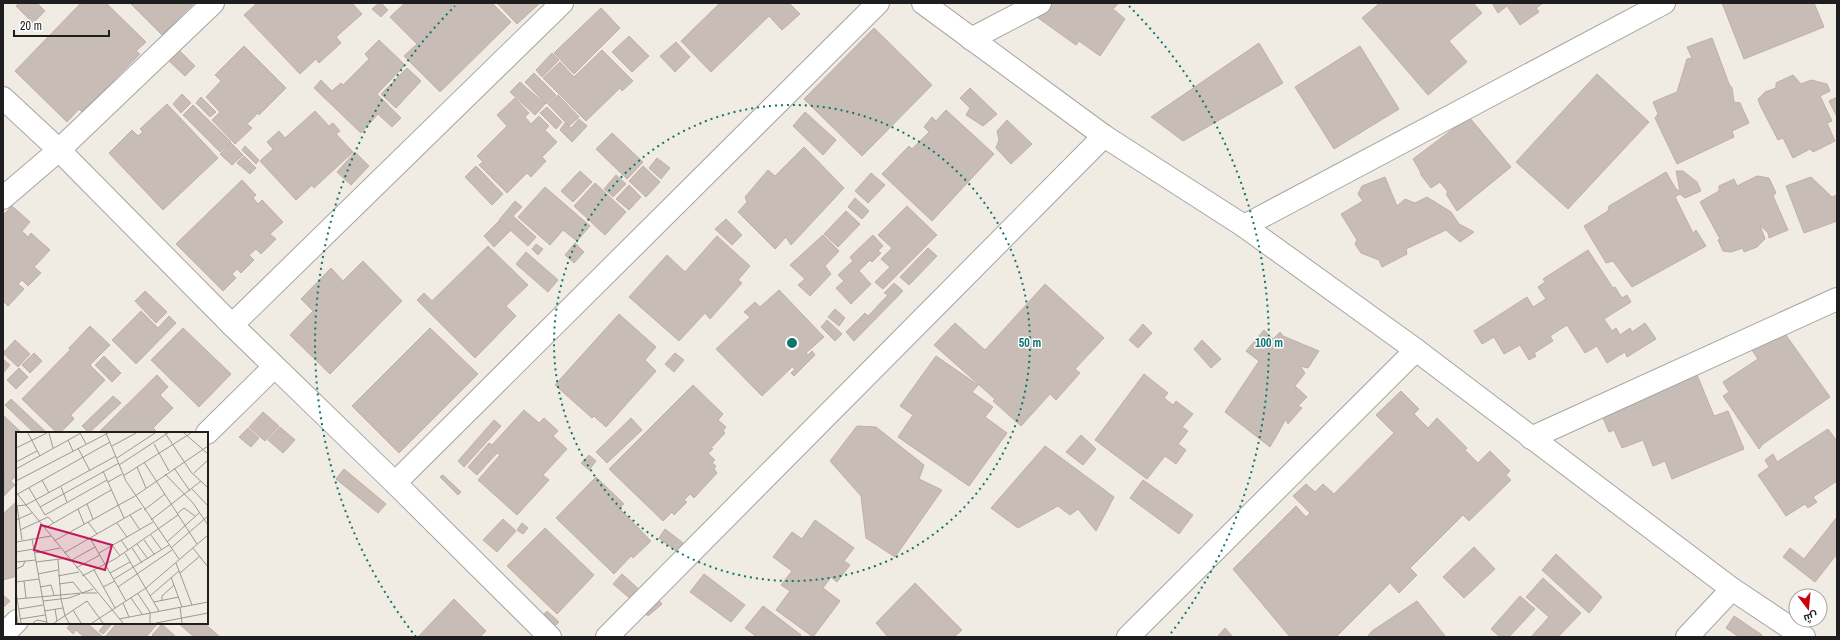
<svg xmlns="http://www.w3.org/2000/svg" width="1840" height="640" font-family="'Archivo Narrow',Cairo,sans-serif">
<rect width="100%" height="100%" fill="#f0ebe3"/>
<g fill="#c8bcb6" stroke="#c3afa4">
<polygon points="19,3 37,3 45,11 33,23 16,6"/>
<polygon points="81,3 106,3 146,42 136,51 140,54 82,112 79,109 67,122 15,71"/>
<polygon points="130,3 194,3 162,35"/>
<polygon points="257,3 352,3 362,14 336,37 341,43 319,63 316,59 300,74 244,15"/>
<polygon points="379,3 381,3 388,10 381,17 372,9"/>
<polygon points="405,3 492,3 511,22 440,92 404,56 417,44 390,17"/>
<polygon points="497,3 540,3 517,24"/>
<polygon points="720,3 789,3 800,14 782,30 769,16 711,72 681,41"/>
<polygon points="1047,3 1119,3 1113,9 1125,19 1100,56 1079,41 1076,45 1034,15"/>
<polygon points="1380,3 1473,3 1482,13 1449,41 1467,62 1428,95 1362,18"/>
<polygon points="1492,3 1543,3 1536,8 1539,12 1520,25 1507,6 1498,13"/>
<polygon points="1722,3 1761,3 1762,5 1768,3 1814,3 1824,27 1744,59"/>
<polygon points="601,8 620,28 574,74 554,53"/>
<polygon points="874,28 932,85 862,156 804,99"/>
<polygon points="629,36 649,56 632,72 612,52"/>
<polygon points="1712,38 1729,84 1732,88 1734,102 1740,103 1749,123 1732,131 1734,137 1677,164 1655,118 1658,114 1653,102 1677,92 1687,59 1692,58 1687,47"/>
<polygon points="379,40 405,65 377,94 401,118 392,127 378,114 361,133 314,88 321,80 332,91 341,83 343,85 369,59 365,54"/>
<polygon points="676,42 690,57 675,72 660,56"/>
<polygon points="1259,43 1283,83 1183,141 1151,117"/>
<polygon points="244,46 286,88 259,115 258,113 247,124 252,128 235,144 212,120 220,112 206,97 221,81 215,75"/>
<polygon points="1360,46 1399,109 1334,149 1295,87"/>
<polygon points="177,48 195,66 185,76 167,59"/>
<polygon points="602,50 633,81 622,91 620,88 586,121 543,78 560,62 574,77"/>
<polygon points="552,53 559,60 542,77 536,70"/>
<polygon points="407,68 421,81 396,108 381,94"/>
<polygon points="534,73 556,95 546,104 525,82"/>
<polygon points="1597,74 1649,122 1568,209 1516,162"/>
<polygon points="1793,75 1801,84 1811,80 1827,84 1830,91 1820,96 1832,121 1827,123 1835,141 1813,152 1810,149 1793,158 1783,138 1778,140 1760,105 1758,99 1765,92 1776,88 1776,83"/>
<polygon points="520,82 545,104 535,115 510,92"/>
<polygon points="970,88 997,114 983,126 966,115 970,108 960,98"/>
<polygon points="182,94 191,103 181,113 173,104"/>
<polygon points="558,95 579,117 569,126 548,104"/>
<polygon points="201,97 216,112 210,117 196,103"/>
<polygon points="1837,97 1837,117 1829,101"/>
<polygon points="515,98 529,113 525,117 531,124 539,116 549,126 545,130 557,142 542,157 546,161 531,177 527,173 507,193 479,165 483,162 477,156 507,126 497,115"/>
<polygon points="167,104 218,158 163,210 109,153 132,130 138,136 143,132 140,129"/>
<polygon points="193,105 231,142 220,152 183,115"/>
<polygon points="547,107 562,122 556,129 540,113"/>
<polygon points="946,110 994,154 932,221 882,174 909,146 912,149 929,132 924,127 932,117 936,121"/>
<polygon points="315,111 329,126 333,123 340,131 336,134 353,152 314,188 312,185 296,200 260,161 273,149 267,142 279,131 285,138"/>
<polygon points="805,112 836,140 823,155 793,126"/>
<polygon points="1469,117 1511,167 1457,211 1446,194 1448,192 1440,182 1431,188 1421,175 1420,171 1413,159"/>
<polygon points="579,119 587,126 572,142 560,130 565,123 571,128"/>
<polygon points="1007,120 1032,144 1011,164 996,148 999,140 997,131"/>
<polygon points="612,133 643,162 627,179 596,149"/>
<polygon points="231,143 243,155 232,165 220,154"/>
<polygon points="245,146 259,160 256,164 242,150"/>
<polygon points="804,147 844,188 791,245 786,237 775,249 738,212 747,202 745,197 768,170 775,176"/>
<polygon points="355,152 369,166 351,185 337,172"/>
<polygon points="244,156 256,168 250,174 237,163"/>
<polygon points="657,158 670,168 661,179 649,168"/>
<polygon points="476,166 503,194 492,205 465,177"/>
<polygon points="643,166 660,182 646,197 629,181"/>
<polygon points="580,171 592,182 573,202 561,191"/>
<polygon points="1676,171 1683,171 1697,182 1701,191 1685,198 1680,194 1675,197 1693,233 1696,230 1706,246 1632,287 1613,261 1606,263 1584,226 1608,211 1609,206 1666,172 1676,189 1680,191"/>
<polygon points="871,173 885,185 868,203 855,191"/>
<polygon points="616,175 626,184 613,197 604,189"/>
<polygon points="1757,176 1769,178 1776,193 1773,196 1788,230 1769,238 1768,233 1760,225 1765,239 1757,247 1744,252 1743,248 1731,252 1723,251 1718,240 1720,239 1700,202 1719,191 1719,186 1734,179 1737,186"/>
<polygon points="1385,177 1397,206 1405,199 1415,203 1427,197 1451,212 1459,224 1474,232 1460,242 1446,230 1406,249 1407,254 1382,267 1379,260 1361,253 1355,244 1357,240 1341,214 1363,201 1358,194 1362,186"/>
<polygon points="1811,177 1832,197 1837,195 1837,221 1804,233 1786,186"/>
<polygon points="242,180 256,195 253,198 258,204 262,200 283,222 270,234 276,239 261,254 256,249 249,255 254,260 241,273 237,269 232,274 236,278 223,291 176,244"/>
<polygon points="595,183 626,212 605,235 574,206"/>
<polygon points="629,185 641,197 629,210 616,199"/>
<polygon points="545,187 590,226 577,241 563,230 550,245 518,217"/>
<polygon points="855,198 869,211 862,219 848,207"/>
<polygon points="515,201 522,207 513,216 536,237 528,246 499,220"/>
<polygon points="12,206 30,222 22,231 28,237 31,233 50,250 34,267 41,273 28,286 22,280 18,284 24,289 8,306 3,301 3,215"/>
<polygon points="907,206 937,235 883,289 875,282 890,267 881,259 892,248 878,235"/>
<polygon points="846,211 860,224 838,247 824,234"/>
<polygon points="726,219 742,235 732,245 715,229"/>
<polygon points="499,221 510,231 494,247 484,236"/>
<polygon points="823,235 839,251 825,266 831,274 810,296 798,285 805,279 790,265"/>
<polygon points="873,235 883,246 878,251 881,253 872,262 870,260 859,271 871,284 851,304 836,288 844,281 838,275 853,261 850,257"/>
<polygon points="717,236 750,266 738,280 742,283 710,319 705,313 679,341 629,297 667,255 685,272"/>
<polygon points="575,243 584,252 574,263 565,255"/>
<polygon points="536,244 543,249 538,255 532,249"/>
<polygon points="488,246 528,285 506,306 516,316 475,358 417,300 424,293 432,301"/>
<polygon points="928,248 937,256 909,285 900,277"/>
<polygon points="1588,250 1613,288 1615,287 1622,298 1627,295 1631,302 1604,319 1612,331 1616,328 1620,335 1630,328 1632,332 1645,323 1656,339 1627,357 1625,352 1607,363 1597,346 1585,353 1567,325 1550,336 1553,341 1534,353 1536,356 1529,360 1520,345 1504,354 1494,337 1482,344 1474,331 1527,297 1533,307 1546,299 1538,287 1545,282 1543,279"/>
<polygon points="526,252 558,280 548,292 516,264"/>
<polygon points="363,261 402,301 330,374 290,335 313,311 301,299 331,268 343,281"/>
<polygon points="894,283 903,291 854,341 846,332 865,313 868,316 888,295 884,293"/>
<polygon points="1045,284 1104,338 1075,369 1080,373 1056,400 1050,394 1021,426 993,401 995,399 934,345 955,323 985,350"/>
<polygon points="779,290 824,337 806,353 808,355 812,351 815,355 794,376 791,373 795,369 792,367 762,396 716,349 750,317 744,312 755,302 760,307"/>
<polygon points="145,291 167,312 156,323 135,301"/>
<polygon points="835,309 845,318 839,326 828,317"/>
<polygon points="141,311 158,328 169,316 176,323 136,364 112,340"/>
<polygon points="619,314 656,347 645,360 656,371 606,427 594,416 592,418 555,385"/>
<polygon points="827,320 842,334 835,341 821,327"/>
<polygon points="1143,324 1152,333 1138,348 1129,340"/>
<polygon points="90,326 110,345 90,365 105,380 71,415 74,419 60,433 57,433 22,399 70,350 69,348"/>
<polygon points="183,328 231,374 199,407 151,360"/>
<polygon points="430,328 478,374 399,453 352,406"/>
<polygon points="1264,330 1273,339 1280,332 1283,336 1319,351 1308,368 1300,366 1305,373 1295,386 1307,397 1298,406 1302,408 1288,424 1286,419 1270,447 1225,412 1259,361 1246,351"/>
<polygon points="1783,331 1830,397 1763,444 1759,449 1723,396 1729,392 1723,382 1758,359 1750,347"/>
<polygon points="15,340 30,354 18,367 3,353"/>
<polygon points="1202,340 1221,359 1211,368 1194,349"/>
<polygon points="34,353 42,361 30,373 22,365"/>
<polygon points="675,353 684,360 674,372 665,364"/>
<polygon points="104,356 121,373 112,382 95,365"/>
<polygon points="936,356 978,385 972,392 993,407 985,417 1007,433 969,486 898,437 913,415 900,406"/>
<polygon points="3,359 10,365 3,373"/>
<polygon points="19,368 28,377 16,389 7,380"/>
<polygon points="1695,370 1714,416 1728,411 1744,449 1672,479 1665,461 1653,466 1643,440 1622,448 1614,430 1609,432 1600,411"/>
<polygon points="1144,374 1168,393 1164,398 1173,405 1176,401 1193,414 1182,427 1188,431 1178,444 1186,450 1176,464 1165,456 1147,479 1095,440"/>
<polygon points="157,375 168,387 160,395 173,408 153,428 158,433 98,433"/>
<polygon points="693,385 723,414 718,420 726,427 723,431 725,433 711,448 713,449 708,453 715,460 712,463 716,466 714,469 717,473 694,498 690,494 684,500 687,502 674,515 672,512 663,521 609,469"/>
<polygon points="1401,391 1419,409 1414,414 1428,428 1437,418 1467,448 1465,450 1478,463 1490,451 1510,471 1506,475 1511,480 1469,521 1463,515 1410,568 1417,575 1399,593 1390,583 1336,637 1290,637 1233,569 1296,506 1306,517 1310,513 1293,496 1306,484 1315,492 1323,484 1334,494 1394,433 1376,415"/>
<polygon points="113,396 121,403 89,433 82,426"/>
<polygon points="11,399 46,432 45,433 34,433 5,405"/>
<polygon points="524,410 539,423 544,418 558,431 553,436 567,449 543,475 549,480 517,515 478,480 500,455 497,453 477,475 468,467 489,443 492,445"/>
<polygon points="263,412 279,426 265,441 249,427"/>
<polygon points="3,415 22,433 17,433 17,475 11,481 15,485 4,496"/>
<polygon points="631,418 642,430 607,463 596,452"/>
<polygon points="494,420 501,426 464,467 458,461"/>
<polygon points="857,426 876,427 924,465 919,479 942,490 895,557 866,538 861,496 830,461"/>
<polygon points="280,427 295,440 283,453 268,440"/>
<polygon points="248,428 259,438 251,447 239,437"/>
<polygon points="1828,429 1837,441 1837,481 1813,497 1817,502 1808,508 1805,504 1786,516 1758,475 1769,467 1765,460 1773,454 1777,462"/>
<polygon points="1081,435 1096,449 1083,465 1066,452"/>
<polygon points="1045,446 1114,497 1096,531 1078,509 1070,515 1058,506 1018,528 991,508"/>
<polygon points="589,455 596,461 589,470 581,463"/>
<polygon points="344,469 386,504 378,513 336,479"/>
<polygon points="443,475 461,492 458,495 440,477"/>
<polygon points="596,477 624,504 619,508 651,541 633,558 631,556 614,574 556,518"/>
<polygon points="1143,480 1193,515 1179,534 1130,498"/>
<polygon points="17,501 17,576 3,580 3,514"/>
<polygon points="1837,517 1837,554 1815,582 1783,557 1790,548 1804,559"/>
<polygon points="503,519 516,531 497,552 483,540"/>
<polygon points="815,520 854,548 844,561 850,565 837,582 831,577 823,588 840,601 813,637 776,610 790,591 781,585 792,571 773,557 792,532 802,539"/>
<polygon points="522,523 528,528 523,534 517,530"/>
<polygon points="545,528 594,575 557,614 507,566"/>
<polygon points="665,529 691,549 684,557 659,538"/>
<polygon points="1474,547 1495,569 1464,598 1443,577"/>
<polygon points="1556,554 1602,597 1589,613 1542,570"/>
<polygon points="622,574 642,592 633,601 613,584"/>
<polygon points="704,574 745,605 731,622 690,592"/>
<polygon points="1543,578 1581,613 1558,637 1531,637 1549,617 1526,597"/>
<polygon points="915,583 962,630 954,637 888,637 876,623"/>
<polygon points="3,595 10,601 3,608"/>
<polygon points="1520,596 1535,609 1509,637 1500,637 1491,629"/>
<polygon points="657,598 662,604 648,616 642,610"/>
<polygon points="454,599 486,631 480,637 418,637"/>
<polygon points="1417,601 1446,637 1367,637 1372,631"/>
<polygon points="763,606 801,635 799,637 757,637 745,628"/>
<polygon points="547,611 559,622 554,627 542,616"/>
<polygon points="1734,616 1762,635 1761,637 1739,637 1726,628"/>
<polygon points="71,623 87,623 103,637 84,637 76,630 73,634 67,628"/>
<polygon points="106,623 113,623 103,634 99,631"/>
<polygon points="117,623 158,623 146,637 105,637"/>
<polygon points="178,623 204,623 220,637 194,637"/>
<polygon points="162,624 176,637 155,637 152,635"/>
<polygon points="1225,628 1233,637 1217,637"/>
</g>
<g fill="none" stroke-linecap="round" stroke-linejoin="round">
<defs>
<g id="minor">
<polyline points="971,39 1040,3"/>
<polyline points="3,98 59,150 232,325 395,483 550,637"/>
<polyline points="3,198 59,150 213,3"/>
<polyline points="1244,226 1664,3"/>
<polyline points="232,325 562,3"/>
<polyline points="207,433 274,367"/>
<polyline points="1531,438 1837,299"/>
<polyline points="395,483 878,3"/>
<polyline points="3,635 17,621"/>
<polyline points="607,637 1104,136"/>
<polyline points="1128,637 1416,350"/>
<polyline points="1687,637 1732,589"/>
</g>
<polyline id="tertiary" points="923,3 1104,136 1244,226 1416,350 1732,589 1804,637"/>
</defs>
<use href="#minor" stroke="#a5a5a5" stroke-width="24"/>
<use href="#tertiary" stroke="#a5a5a5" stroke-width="24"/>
<use href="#minor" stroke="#fff" stroke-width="22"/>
<use href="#tertiary" stroke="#fff" stroke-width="22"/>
</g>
<g fill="none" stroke="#0f766e" stroke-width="2" stroke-dasharray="2 4">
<circle cx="792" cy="343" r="238"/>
<path d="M416 637A477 477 0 0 1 455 6M1129 6A477 477 0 0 1 1168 637"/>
</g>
<g transform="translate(16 432)">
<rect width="192" height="192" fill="#f0ebe3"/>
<path fill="none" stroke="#9c9994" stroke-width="1" d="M12,1L24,24M33,1L37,16M64,1L70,12M90,1L110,49L163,127M149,1L175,40L192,56M168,1L192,22M52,8L57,19M138,12L153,39M96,14L120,1M0,16L31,1M62,16L74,39M101,26L139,1M0,30L21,19M128,30L181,112M103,33L152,1M121,35L130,56M158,36L174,59M0,37L65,1M87,39L108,86M178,41L192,28M149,42L177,71L192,93M107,44L175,1M26,48L33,61M0,49L92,1M92,50L106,42M45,55L51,70M13,56L29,83M176,57L192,74M0,60L10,73L100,24M0,63L94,10M71,72L77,87M0,74L10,73L107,191M1,74L6,108M24,75L103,31M62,77L68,92M128,78L149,62M161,82L168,76L179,84M29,83L91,48M114,83L124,98M0,88L16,81M135,88L185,49M72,90L81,102M101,91L111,105M29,96L95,58M4,98L32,85L38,91M135,103L145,117M74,106L110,169M16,107L31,191M105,108L112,118M128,108L138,122M38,109L119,64L192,14M0,110L35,104M151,110L183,81M121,112L132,127M96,113L104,124M116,116L126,131M155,116L192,84M177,116L192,135M0,120L18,117M19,121L44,116M48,121L126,76M83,121L137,90M109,121L143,179M42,128L45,167L49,184L53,191M54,129L79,115M0,130L20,128M20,130L52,126M160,131L176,173M60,136L84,123M0,137L7,134L9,129M78,138L99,176M94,141L114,130M164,141L184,124M22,142L42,138M42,144L63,140M66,144L99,127L162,83M155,145L166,175M98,147L153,113M8,149L10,166M0,150L23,147M43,152L57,150L66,161H81M24,155L35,153L38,163M87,155L99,149M102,155L156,118M0,160L5,191M122,162L134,180V191M134,164L163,139M115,166L126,182M1,167L66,161L77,157M27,169L53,166L64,162M146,169V164L158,153M138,170L163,165M107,171L113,185M164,175L166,191M3,177L27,173M39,177L41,189M0,178L2,191M57,178L65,191M28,179L47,176M4,187L29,183M103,187L192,170M17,191L21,188L31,190M38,191L71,169L87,191M76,191L130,156L192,103M140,191L192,181"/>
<path fill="#c2185b" fill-opacity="0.15" stroke="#c2185b" stroke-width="2" d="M25,93L96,113L89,138L18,118Z"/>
<rect width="192" height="192" fill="none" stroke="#1e1e1e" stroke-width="2"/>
</g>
<circle cx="792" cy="343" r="6" fill="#0f766e" stroke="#fff" stroke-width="2"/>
<g font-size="12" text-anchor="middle" font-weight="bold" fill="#0f766e" stroke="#fff" stroke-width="3" stroke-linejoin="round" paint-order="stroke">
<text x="1030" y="347">50 m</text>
<text x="1269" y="347">100 m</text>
</g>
<rect width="1840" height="640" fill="none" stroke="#1e1e1e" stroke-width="8"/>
<g transform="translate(1808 608) rotate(164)"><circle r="19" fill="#ffffff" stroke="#a5a5a5"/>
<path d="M0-3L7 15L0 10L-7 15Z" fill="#cc000f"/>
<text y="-6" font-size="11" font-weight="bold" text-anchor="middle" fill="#1e1e1e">ش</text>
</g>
<path d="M14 30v6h95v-6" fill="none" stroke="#1e1e1e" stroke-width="2"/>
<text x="20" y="30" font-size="12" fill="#1e1e1e" stroke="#ffffff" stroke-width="3" paint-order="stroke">20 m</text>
</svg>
